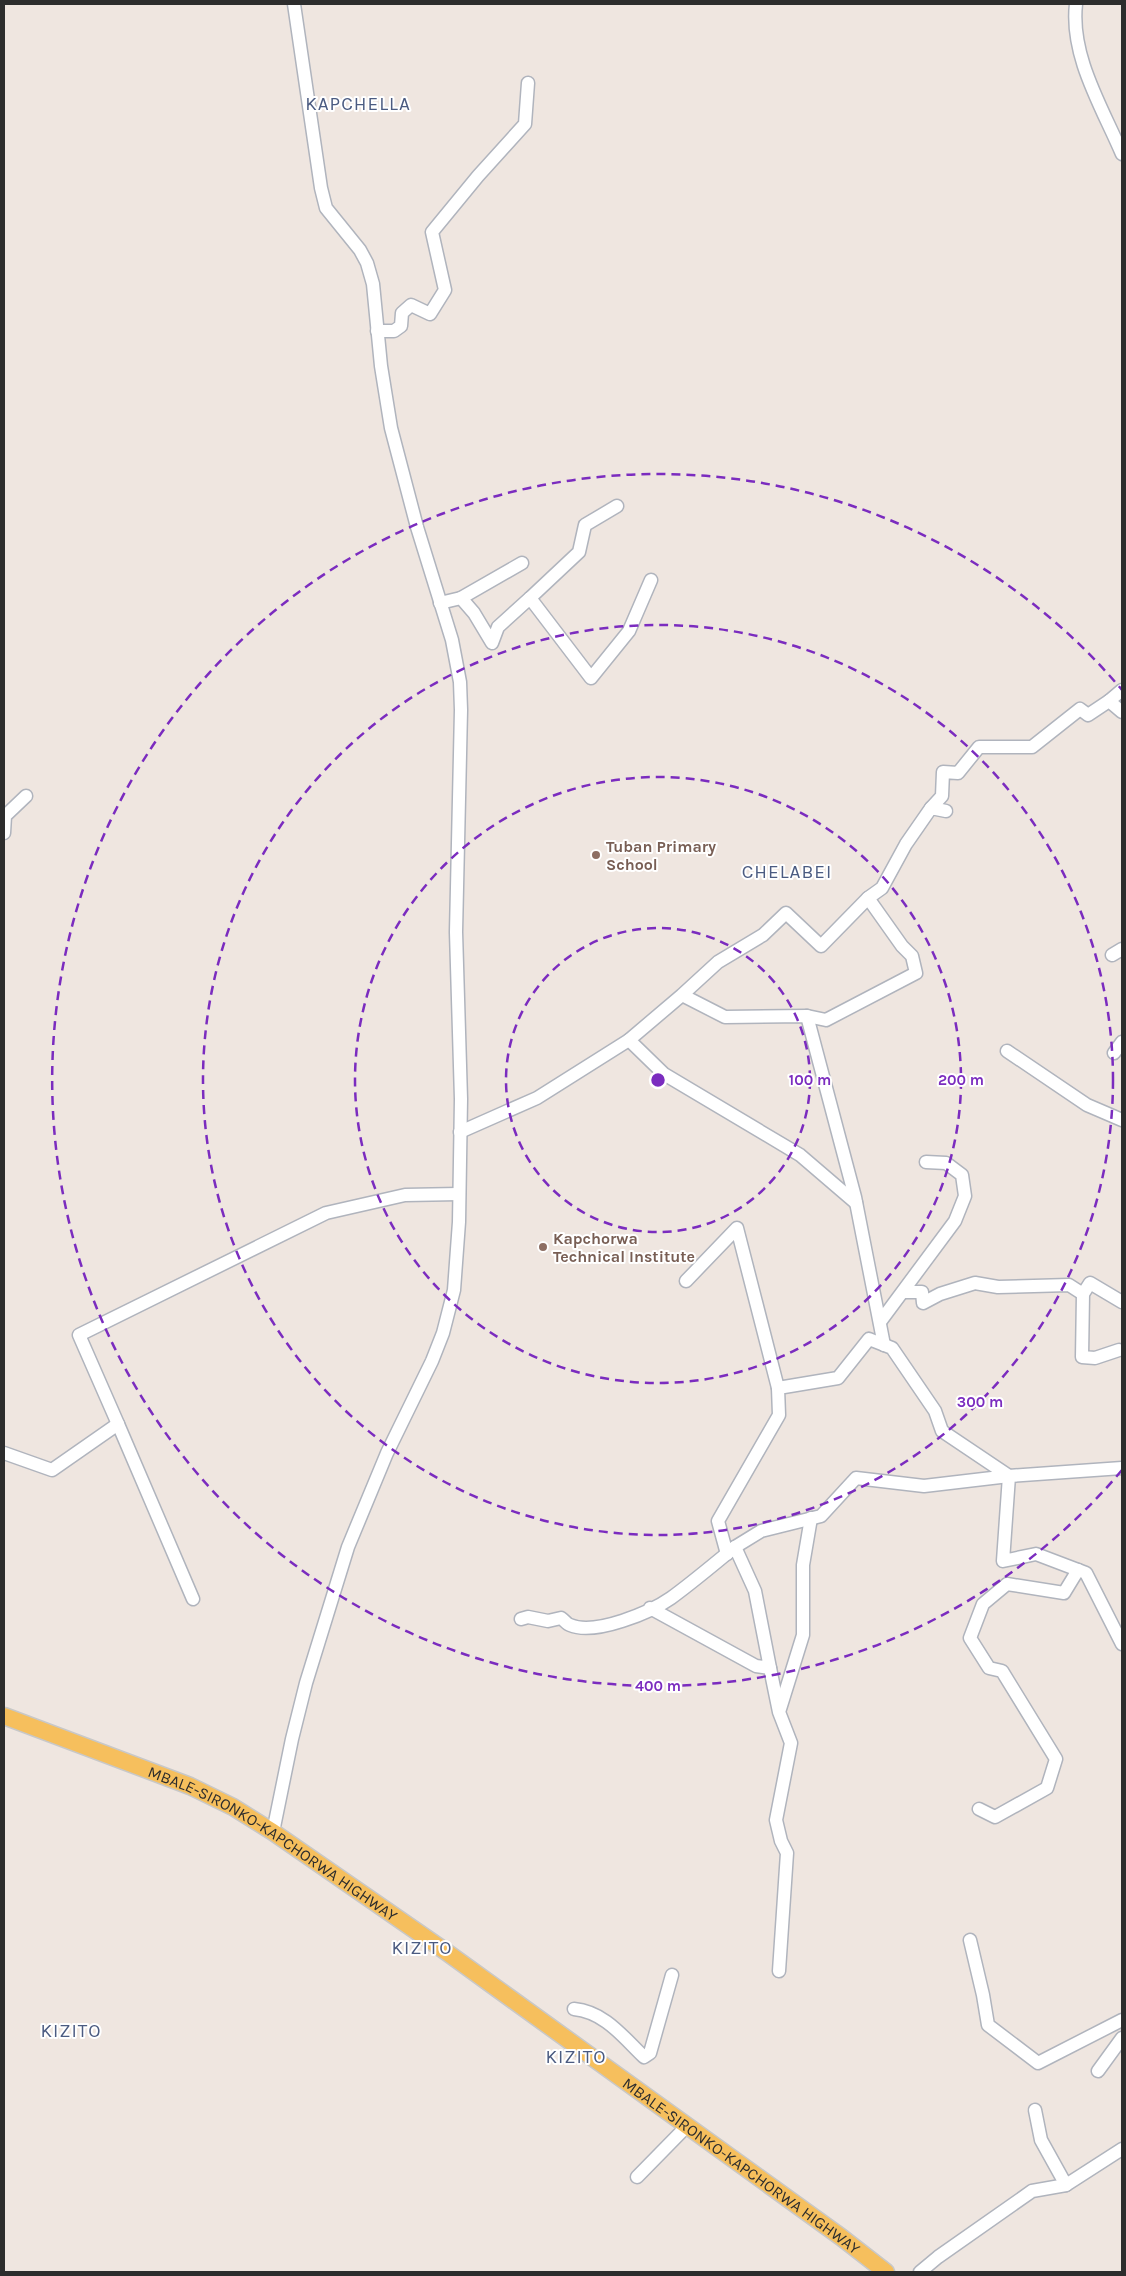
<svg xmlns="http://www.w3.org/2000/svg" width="1126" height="2276" font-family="Karla,sans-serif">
<rect width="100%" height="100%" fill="#efe6e0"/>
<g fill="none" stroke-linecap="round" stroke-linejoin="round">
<defs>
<g id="minor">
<path d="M1076,4C1070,56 1102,107 1122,154"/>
<polyline points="377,331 394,331 401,326 402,313 411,305 430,314 445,290 432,232 478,176 525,124 528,83"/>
<polyline points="461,598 522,563"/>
<polyline points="530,598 579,552 585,525 617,506"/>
<polyline points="440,603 461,598 474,613 492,643 498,627 530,598 591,678 629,631 651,580"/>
<polyline points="1109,701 1122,690"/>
<polyline points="931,808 942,796 943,772 958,773 979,747 1032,747 1080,709 1088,715 1109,701 1122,712"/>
<polyline points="4,833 5,816 26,796"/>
<polyline points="868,898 882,888 906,844 931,808 946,811"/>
<polyline points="1112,955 1122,949"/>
<polyline points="682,995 718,962 763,935 786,913 821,946 868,898 902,946 912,956 916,973 826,1020 807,1016 725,1017 682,995 629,1040 664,1074 800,1155 856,1203"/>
<polyline points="807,1016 855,1197 884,1345"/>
<polyline points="1007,1051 1087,1105 1122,1120"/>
<polyline points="1114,1053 1122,1042"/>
<polyline points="460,1132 537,1098 629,1040"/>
<polyline points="686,1281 737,1228 778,1388"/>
<polyline points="903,1292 922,1292 923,1303 940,1294 975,1283 998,1287 1069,1285 1083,1294"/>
<polyline points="880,1322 955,1221 965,1196 962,1175 946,1163 926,1162"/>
<polyline points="1119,1350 1095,1358 1082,1357 1083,1294 1090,1283 1122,1302"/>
<polyline points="118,1424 79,1335 326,1213 405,1195 459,1194"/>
<polyline points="4,1453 52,1470 118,1424 193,1599"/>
<polyline points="1122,1468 1009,1476 1003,1561 1036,1554 1086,1573 1122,1644"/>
<polyline points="727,1554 718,1521 779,1415 778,1388 838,1378 869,1339 892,1348 935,1411 942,1431 1009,1476 924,1486 856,1478 821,1516 761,1531 735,1547"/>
<path d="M521,1619L528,1617L548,1621L561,1618C564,1620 567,1624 570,1625C595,1636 651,1612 671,1598C693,1582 714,1564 735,1547L755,1591L770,1668L756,1666L650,1608"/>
<polyline points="770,1668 779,1712 791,1743 776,1820 781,1841 787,1853 779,1971"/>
<polyline points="780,1709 803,1635 803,1565 811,1518"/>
<polyline points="979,1809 995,1817 1047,1788 1056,1759 1002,1671 989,1668 970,1638 983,1604 1007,1584 1064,1593 1078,1570"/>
<polyline points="273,1832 292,1739 306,1683 348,1547 387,1453 432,1361 443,1333 454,1290 459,1222 461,1099 456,932 461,710 460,682 452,640 417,527 391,428 381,366 373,284 367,263 360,250 326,208 321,188 294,4"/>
<polyline points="970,1940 983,1995 988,2025 1038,2063 1122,2020"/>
<path d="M574,2009C605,2012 623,2037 644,2057L650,2053L672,1975"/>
<polyline points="1098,2071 1122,2038"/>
<polyline points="1035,2110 1041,2140 1066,2185"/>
<polyline points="637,2177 687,2126"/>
<polyline points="920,2272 938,2257 1032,2191 1066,2185 1122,2149"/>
</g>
<g id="major">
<path id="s1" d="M4,1716L190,1786L233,1807L273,1832L445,1951L841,2237L886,2272"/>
</g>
</defs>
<use href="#minor" stroke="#b0b4bd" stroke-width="15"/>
<use href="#major" stroke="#c8c8c8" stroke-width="19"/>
<use href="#minor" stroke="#fff" stroke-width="12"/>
<use href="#major" stroke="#f6bf5d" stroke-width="16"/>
</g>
<g fill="none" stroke="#7b2cbf" stroke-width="2.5" stroke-dasharray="9 6">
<circle cx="658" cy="1080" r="152"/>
<circle cx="658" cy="1080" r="303"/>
<circle cx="658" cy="1080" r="455"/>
<path d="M1122 1470A606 606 0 1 1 1122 690"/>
</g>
<g fill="#8d6e63" stroke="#fff" stroke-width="2">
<circle cx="596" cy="855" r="5"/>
<circle cx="543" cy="1247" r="5"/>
</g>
<g text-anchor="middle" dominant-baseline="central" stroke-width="4" stroke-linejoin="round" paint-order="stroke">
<g font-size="16" font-weight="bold" fill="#785e54" stroke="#fff" text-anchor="start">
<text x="606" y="846">Tuban Primary<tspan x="606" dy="18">School</tspan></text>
<text x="553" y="1238">Kapchorwa<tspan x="553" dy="18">Technical Institute</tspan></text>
</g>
<g font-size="16" fill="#2d2d2d" stroke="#fff">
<text stroke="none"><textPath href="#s1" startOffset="299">MBALE-SIRONKO-KAPCHORWA HIGHWAY</textPath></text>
<text stroke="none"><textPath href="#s1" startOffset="869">MBALE-SIRONKO-KAPCHORWA HIGHWAY</textPath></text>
</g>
<g font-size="19" letter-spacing="1" fill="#4b5b81" stroke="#fff">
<text x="358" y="104">KAPCHELLA</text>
<text x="787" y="872">CHELABEI</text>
<text x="422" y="1948">KIZITO</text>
<text x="71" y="2031">KIZITO</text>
<text x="576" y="2057">KIZITO</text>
</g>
</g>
<circle cx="658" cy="1080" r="8" fill="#7b2cbf" stroke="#fff" stroke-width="2.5"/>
<g font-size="15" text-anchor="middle" font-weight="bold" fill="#7b2cbf" stroke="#fff" stroke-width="4" stroke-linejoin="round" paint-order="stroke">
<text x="810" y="1085">100 m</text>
<text x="961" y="1085">200 m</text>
<text x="980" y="1407">300 m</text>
<text x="658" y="1691">400 m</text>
</g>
<rect width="1126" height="2276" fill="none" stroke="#2d2d2d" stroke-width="10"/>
</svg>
